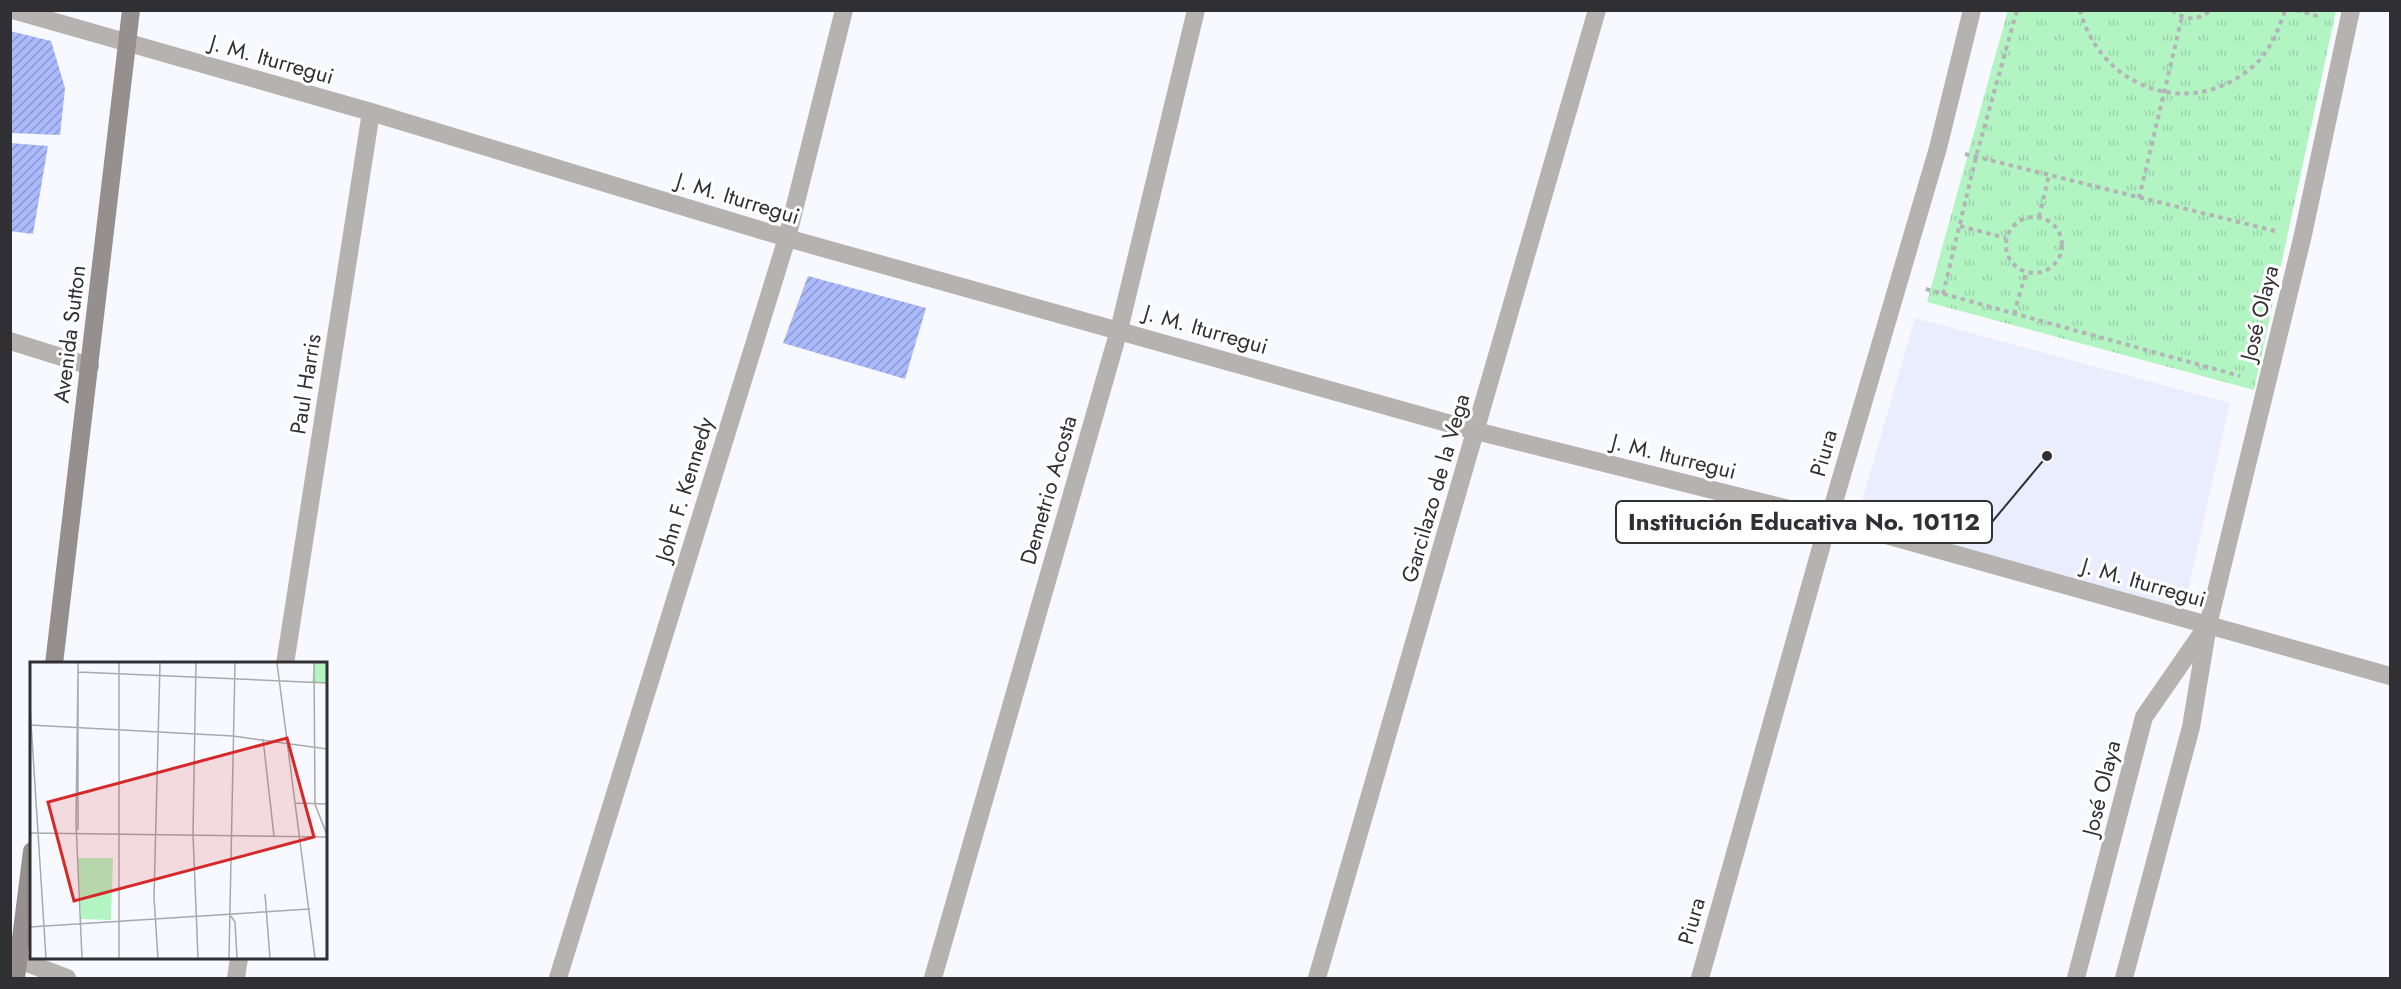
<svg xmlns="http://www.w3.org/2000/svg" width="2401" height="989" font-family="Jost,sans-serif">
<defs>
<pattern id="park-tufts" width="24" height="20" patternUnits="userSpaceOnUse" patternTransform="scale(1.5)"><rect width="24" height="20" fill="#b2f5c3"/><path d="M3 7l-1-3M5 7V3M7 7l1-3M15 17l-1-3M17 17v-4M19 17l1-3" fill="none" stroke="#99d2a8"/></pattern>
<pattern id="building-hatch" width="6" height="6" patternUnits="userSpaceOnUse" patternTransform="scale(1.5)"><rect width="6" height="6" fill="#abbafc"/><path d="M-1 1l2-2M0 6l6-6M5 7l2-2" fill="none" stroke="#8c98cd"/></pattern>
</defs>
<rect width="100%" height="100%" fill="#f8f9fe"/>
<polygon fill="#e9edfd" points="1915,318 2230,403 2183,613 1867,525 1860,508"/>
<polygon fill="url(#park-tufts)" points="2008,10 2336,11 2254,390 1927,302"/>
<g fill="url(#building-hatch)">
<polygon points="10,31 51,41 65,88 60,135 10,133"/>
<polygon points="10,143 48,146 33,234 10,231"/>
<polygon points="808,276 926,308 905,379 783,343"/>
</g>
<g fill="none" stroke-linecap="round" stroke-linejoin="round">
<g stroke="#b3b4b8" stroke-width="4" stroke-dasharray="4.5 4.5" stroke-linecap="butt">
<path d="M2080,10C2100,87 2187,120 2250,69C2269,54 2278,32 2285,10"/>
<path d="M2172,10C2184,20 2199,22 2210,10"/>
<polyline points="2296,10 2321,17"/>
<polyline points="1965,154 2275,231"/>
<polyline points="2139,198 2182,17"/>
<polyline points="2039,217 2049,175"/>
<circle cx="2034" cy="245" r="28"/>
<polyline points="1960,226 2006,238"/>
<polyline points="1926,289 2240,376"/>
<polyline points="1943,294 1976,157 2017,10"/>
<polyline points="2014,314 2026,272"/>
</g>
<g stroke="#b6b2b0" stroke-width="18">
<polyline points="13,10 371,112 787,238 1476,431 1829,519 2390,676"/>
<polyline points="10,341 90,366"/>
<polyline points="285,664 371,112"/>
<polyline points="19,960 67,978"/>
<polyline points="236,978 239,958"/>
<polyline points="558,978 787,238 844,10"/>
<polyline points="933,978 1119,330 1196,10"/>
<polyline points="1317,978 1597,10"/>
<polyline points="1700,978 1829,519 1938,148 1972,10"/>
<polyline points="2076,978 2144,717 2205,629"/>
<polyline points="2124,978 2191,727 2208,625 2302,239 2351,10"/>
</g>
<g stroke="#95908d" stroke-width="18">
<polyline points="54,664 131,10"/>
<polyline points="16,978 32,851"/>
</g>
</g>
<g text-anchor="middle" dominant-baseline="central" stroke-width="6" stroke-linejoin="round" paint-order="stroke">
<g font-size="22" fill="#303034" stroke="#fff">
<text transform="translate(272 59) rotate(16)">J. M. Iturregui</text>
<text transform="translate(738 198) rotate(17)">J. M. Iturregui</text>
<text transform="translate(2259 313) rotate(-76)">José Olaya</text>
<text transform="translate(1206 329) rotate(16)">J. M. Iturregui</text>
<text transform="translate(69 334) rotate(-83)">Avenida Sutton</text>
<text transform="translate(305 384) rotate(-81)">Paul Harris</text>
<text transform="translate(1823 453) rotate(-74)">Piura</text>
<text transform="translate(1674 456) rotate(14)">J. M. Iturregui</text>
<text transform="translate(1435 488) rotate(-74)">Garcilazo de la Vega</text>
<text transform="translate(684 489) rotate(-73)">John F. Kennedy</text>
<text transform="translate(1048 490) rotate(-74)">Demetrio Acosta</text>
<text transform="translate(2144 582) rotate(16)">J. M. Iturregui</text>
<text transform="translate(2101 788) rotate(-76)">José Olaya</text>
<text transform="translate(1691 921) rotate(-74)">Piura</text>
</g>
</g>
<g transform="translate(30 662)">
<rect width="297" height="297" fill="#f8f9fe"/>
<path d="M284,1H297V21L282,20ZM48,196H83L81,258L51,257Z" fill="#b2f5c3"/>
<path fill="none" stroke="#a8a9ad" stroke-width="1.5" d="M166,1L163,172L168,296M247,1L285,296M284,1L285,142L297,173M48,10L46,161L52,296M48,10L297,21M0,45L16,296M0,63L203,74L297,87M233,77L244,174M265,141L297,142M48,168V1M0,171L297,175M235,232L240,296M201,254L205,260L207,296M0,265L280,247M89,296V1M128,296L124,236L130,1M199,296L205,1"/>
<path fill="#d62828" fill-opacity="0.15" stroke="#d62828" stroke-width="3" d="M257,76L284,175L44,239L18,140Z"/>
<rect width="297" height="297" fill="none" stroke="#303034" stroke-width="3"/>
</g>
<path fill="none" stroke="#303034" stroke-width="2" d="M2047 456L1992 522"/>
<circle fill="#303034" stroke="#fff" stroke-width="2" cx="2047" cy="456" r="6"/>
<rect fill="#fff" stroke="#303034" stroke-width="2" x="1616" y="501" width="376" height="42" rx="6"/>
<g font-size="24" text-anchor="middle" font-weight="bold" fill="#303034">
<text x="1804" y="530">Institución Educativa No. 10112</text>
</g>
<rect width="2401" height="989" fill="none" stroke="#303034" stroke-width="24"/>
</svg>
